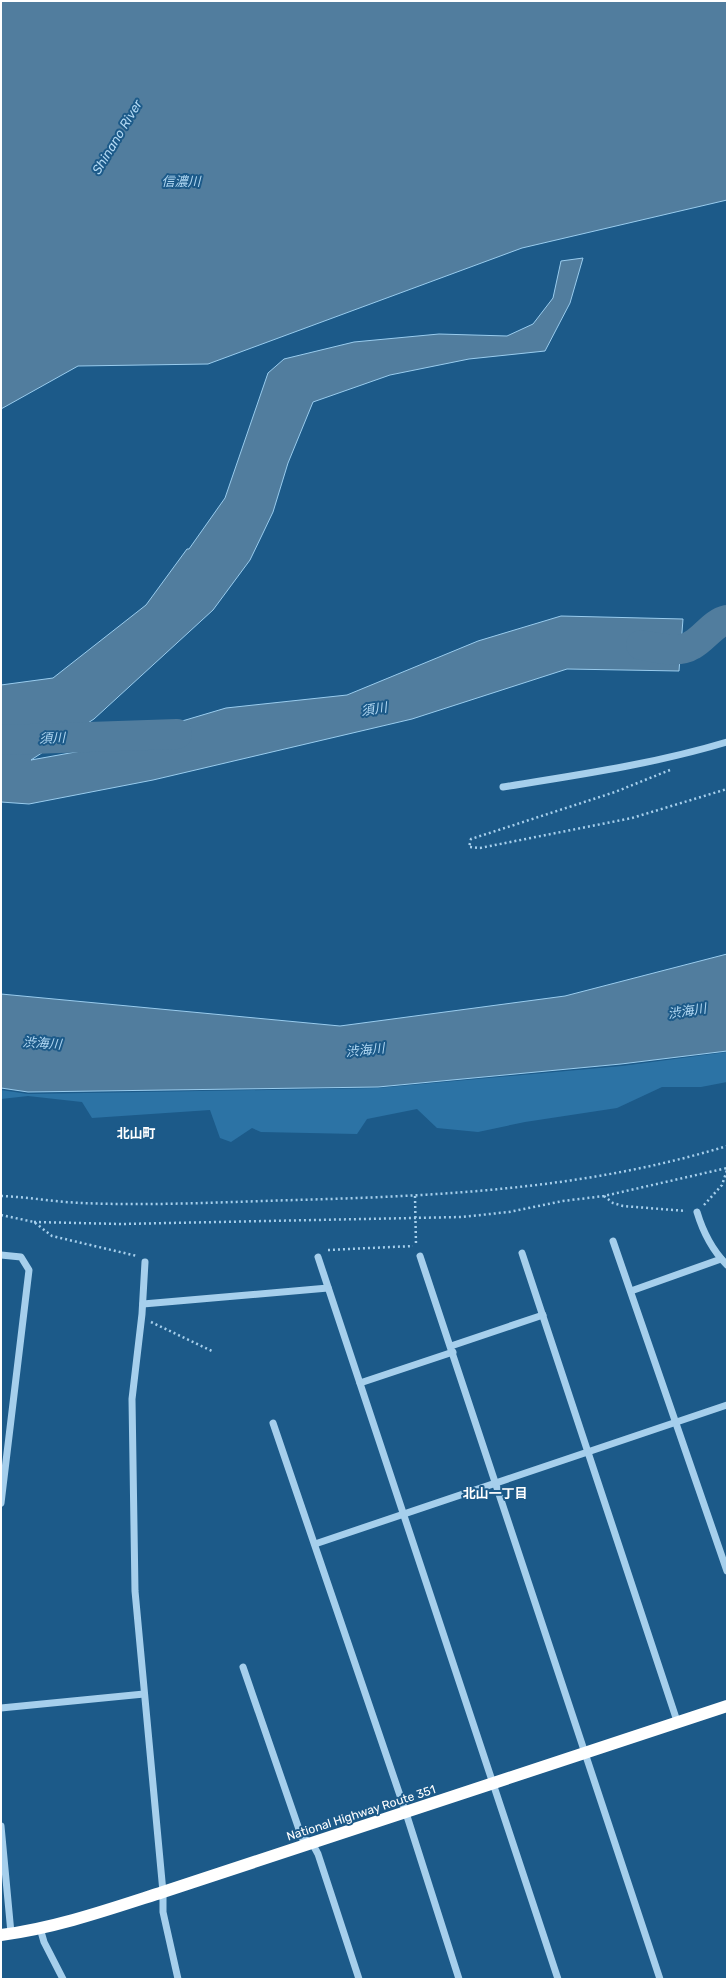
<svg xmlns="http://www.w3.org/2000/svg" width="728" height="1980" font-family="Rubik,'Noto Sans JP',sans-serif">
<rect width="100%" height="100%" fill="#1c5a89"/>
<polygon fill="#2c73a5" points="727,1052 727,1082 701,1087 662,1087 617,1108 525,1122 478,1132 437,1128 417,1109 367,1119 357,1134 261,1132 252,1128 231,1142 220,1138 210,1110 92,1118 82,1102 28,1096 1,1099 1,1090 28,1094 378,1088 622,1066"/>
<g fill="#517d9e" stroke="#9ce">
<polygon points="1,1 727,1 727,200 522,248 208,364 78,366 1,409"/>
<polygon points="583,258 570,303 545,351 469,359 390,375 313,402 288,463 273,512 263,533 250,560 213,610 94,719 31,760 81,751 226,708 347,695 478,641 561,616 683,619 679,671 567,669 412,719 153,780 29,804 1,802 1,685 53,678 146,605 187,549 189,549 225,498 268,373 284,359 354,342 439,334 507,336 533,324 553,298 561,261"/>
<polygon points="727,954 727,1051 621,1064 378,1087 28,1092 1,1088 1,994 340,1026 565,996"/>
</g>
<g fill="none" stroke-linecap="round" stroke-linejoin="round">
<g stroke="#517d9e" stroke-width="30">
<path d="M641,645C656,647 678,654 692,645C705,638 713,623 727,620"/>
<polyline points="1,740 177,734"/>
</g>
<g stroke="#a6cfec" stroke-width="2.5" stroke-dasharray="2 3" stroke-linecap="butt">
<polyline points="670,770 615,792 471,839 469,847 480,848 632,818 727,789"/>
<path d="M1,1196C28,1197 55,1202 82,1203C152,1206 224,1202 295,1200C440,1196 587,1189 727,1146"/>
<polyline points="415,1196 416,1245"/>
<polyline points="604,1196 613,1203 623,1206 686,1211"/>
<polyline points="704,1205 722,1185 727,1170"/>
<polyline points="1,1215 34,1222 52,1236 137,1256"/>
<polyline points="34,1222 121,1224 461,1217 509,1212 563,1201 604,1196 727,1168"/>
<polyline points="328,1250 413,1246"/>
<polyline points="151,1322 214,1352"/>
</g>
<g stroke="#a6cfec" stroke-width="7">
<path d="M503,787C578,775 654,764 727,742"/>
<path d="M697,1212C703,1232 712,1250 727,1265"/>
<polyline points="613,1241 727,1571"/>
<polyline points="522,1253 678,1724"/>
<polyline points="1,1255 21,1257 29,1270 1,1503"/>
<polyline points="420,1256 660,1979"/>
<polyline points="318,1257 558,1979"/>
<polyline points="145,1262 142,1314 132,1399 135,1591 163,1892 163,1912 178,1979"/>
<polyline points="631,1291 721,1259"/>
<polyline points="143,1304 328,1288"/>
<polyline points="451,1346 543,1315"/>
<polyline points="360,1383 453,1352"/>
<polyline points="273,1423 406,1813 459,1979"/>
<polyline points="315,1544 727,1405"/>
<polyline points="243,1667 302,1838 312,1843 318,1854 359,1979"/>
<polyline points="1,1708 144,1694"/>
<polyline points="1,1826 11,1933"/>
<polyline points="40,1928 44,1942 63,1979"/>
</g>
<path stroke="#fff" stroke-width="12" d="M1,1935C56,1928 110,1909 163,1892L727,1706"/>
</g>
<g text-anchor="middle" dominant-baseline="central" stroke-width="4" stroke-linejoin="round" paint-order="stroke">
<g font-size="12" fill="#fff" stroke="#1c5a89">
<text transform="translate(361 1813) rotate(-18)">National Highway Route 351</text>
</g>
<g font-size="13" font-style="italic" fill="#b1d8f3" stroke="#1c5a89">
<text transform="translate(117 137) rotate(-59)">Shinano River</text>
<text x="181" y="181">信濃川</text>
<text transform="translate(374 709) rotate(-9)">須川</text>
<text transform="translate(52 738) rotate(-2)">須川</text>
<text transform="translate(687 1011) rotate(-9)">渋海川</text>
<text transform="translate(42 1043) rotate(4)">渋海川</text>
<text transform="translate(365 1050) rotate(-6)">渋海川</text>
</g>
<g font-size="13" font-weight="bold" fill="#fff" stroke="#1c5a89">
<text x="136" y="1133">北山町</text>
<text x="495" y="1493">北山一丁目</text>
</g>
</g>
<rect width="728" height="1980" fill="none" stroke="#ffffff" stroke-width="4"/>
</svg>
